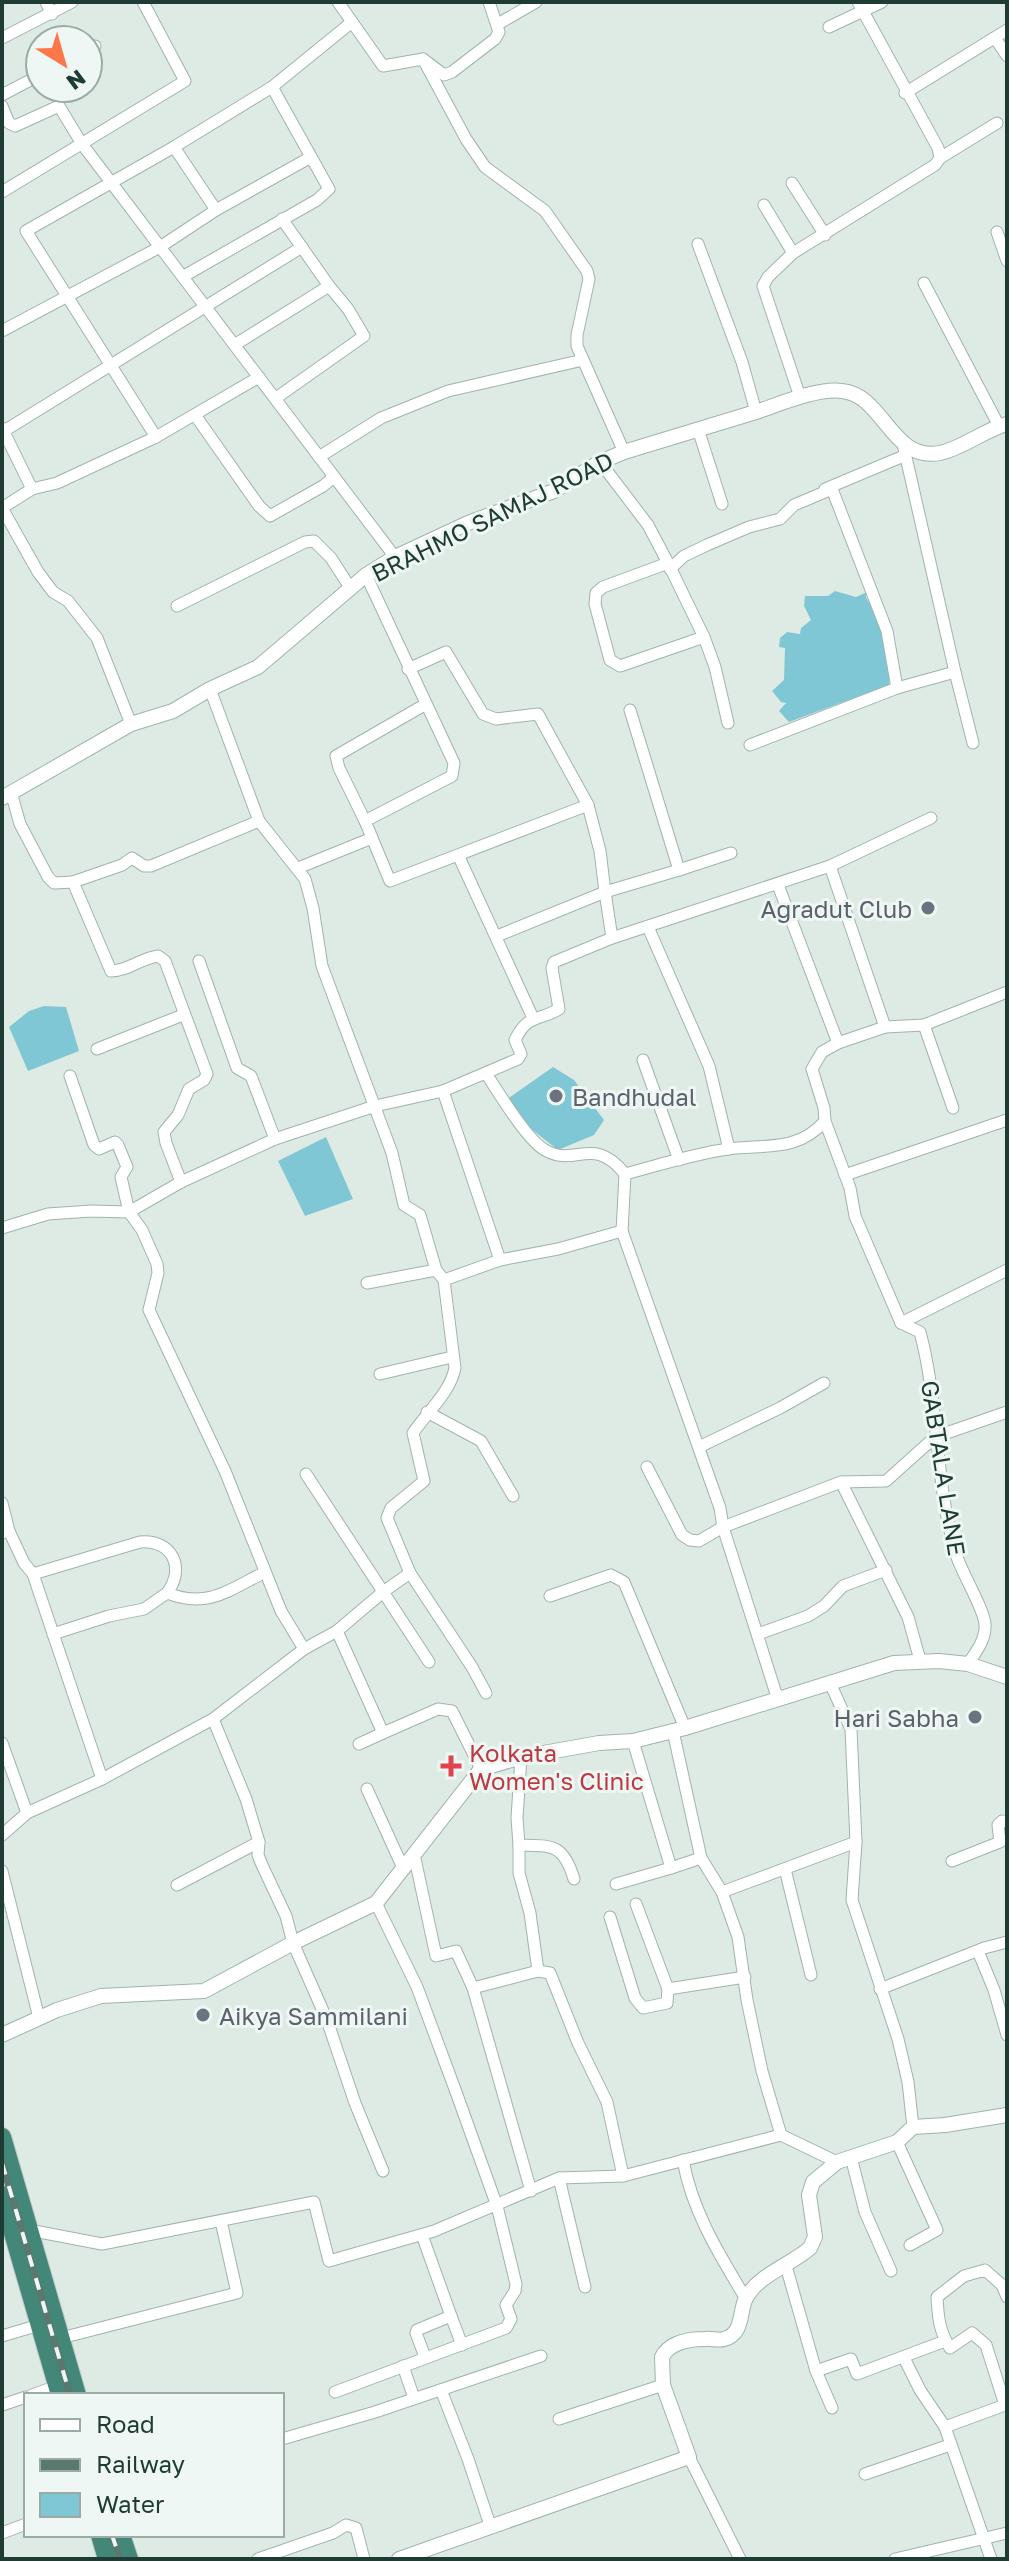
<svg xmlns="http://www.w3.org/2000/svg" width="1009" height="2561" font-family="'Golos Text',sans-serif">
<rect width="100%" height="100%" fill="#deebe5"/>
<g fill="#80c7d6">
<path d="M835,591L856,597L867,592L866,598L877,612L876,619L886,633C883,654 891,667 889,685L789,722L779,711L786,703L781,702L772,691L784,680L785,648L779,647L780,638L787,632L800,634L801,628L811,620L804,606L805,596H828Z"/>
<polygon points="44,1006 66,1007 79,1051 28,1071 9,1027 29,1011"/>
<polygon points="553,1067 574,1080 604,1120 594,1135 558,1150 530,1128 506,1100"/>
<polygon points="326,1137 353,1199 305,1216 278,1161"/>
</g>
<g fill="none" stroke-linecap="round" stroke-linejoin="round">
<defs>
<g id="minor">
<polyline points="46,2 52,14"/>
<polyline points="338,2 383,66 423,59 444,75 452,72 495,39 499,32 489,2"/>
<polyline points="498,24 536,2"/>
<polyline points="829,27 882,2"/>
<polyline points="2,38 72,2"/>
<polyline points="995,38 1007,56"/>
<polyline points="88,50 95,46"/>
<polyline points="423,59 466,139 485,167 545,211 587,271 589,279 577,335 577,346 624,452"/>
<polyline points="272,87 352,22"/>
<polyline points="905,93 1007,30"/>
<polyline points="2,95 40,75"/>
<polyline points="2,106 9,123 15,126 59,106 82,144 395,557"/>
<polyline points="174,147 216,210"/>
<polyline points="940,158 997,123"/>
<polyline points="792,183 825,235"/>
<polyline points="2,192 185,81 143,2"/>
<polyline points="764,205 793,253 768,277 763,286 800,397"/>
<polyline points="282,219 329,286"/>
<polyline points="997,232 1007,261"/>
<polyline points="698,244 742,362 756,412"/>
<polyline points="793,253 935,165 940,158 938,148 858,2"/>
<polyline points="924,283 999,426"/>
<polyline points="2,331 160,247 216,210 311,157"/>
<polyline points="236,344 329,286 348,309 364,336 276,398"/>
<polyline points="195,415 259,506 270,516 323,486 334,477"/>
<polyline points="2,428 32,489"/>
<polyline points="698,429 722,504"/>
<polyline points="4,431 302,247"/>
<polyline points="156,437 26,231 174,147 272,87 329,189 317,200 184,276"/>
<polyline points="903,444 955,672 973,743"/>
<polyline points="319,457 381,418 448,391 583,360"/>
<polyline points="600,462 648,525 668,563 704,637 715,667 728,723"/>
<polyline points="825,489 906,455"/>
<polyline points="2,508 32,489 57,483 156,437 259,377"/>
<polyline points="2,508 38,572 53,592 68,601 97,638 131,724"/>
<polyline points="668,563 603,587 596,593 595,604 610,660 620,666 704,637"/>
<polyline points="670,569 684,556 707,545 749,527 780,519 794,505 832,489 887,631 897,688"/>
<polyline points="177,606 305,542 314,541 331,558 351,589"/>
<polyline points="408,669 446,652 483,714 496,719 538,714 588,805 600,851 605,892 497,936"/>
<polyline points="210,689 259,821 305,879 313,908 322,966 392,1153 404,1205 420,1215 436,1270 444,1280"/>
<polyline points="426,704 336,756 339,768 365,821 390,881 588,805"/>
<polyline points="750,745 897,688 955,672"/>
<path d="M11,792L20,824L48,877L54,883L73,882L111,971C128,971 141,958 158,956L165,961L207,1074L204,1080L189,1089L178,1115L164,1132L166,1143L181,1182"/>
<polyline points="365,821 452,776 454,763 366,575"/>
<polyline points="459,857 533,1018"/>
<polyline points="830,866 885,1027"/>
<polyline points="298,868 372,838"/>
<polyline points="679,870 731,853"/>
<polyline points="73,882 122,865 132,858 144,866 151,866 259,821"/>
<polyline points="778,885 838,1043"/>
<polyline points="648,927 709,1066 729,1149"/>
<polyline points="612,938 830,866 931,818"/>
<polyline points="199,961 237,1068 251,1076 275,1139"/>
<polyline points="924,1025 953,1108"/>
<polyline points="97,1049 183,1015"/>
<polyline points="643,1060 679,1160"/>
<path d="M487,1075C499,1093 527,1140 545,1150C576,1168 593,1134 625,1174"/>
<polyline points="70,1076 94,1145 99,1149 115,1142 118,1145 127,1167 121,1177 129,1212 142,1230 157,1264 158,1273 149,1310 225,1471 281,1611 304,1649"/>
<polyline points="443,1091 500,1260"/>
<polyline points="825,1121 850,1188 855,1216 901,1323"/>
<polyline points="625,1174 622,1231 720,1508 723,1527 778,1700"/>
<path d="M625,1174C659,1165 693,1154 728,1149C763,1144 797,1153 825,1121L824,1108L812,1069L822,1052L838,1043L885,1027L924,1025L1007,992"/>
<polyline points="845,1175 1007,1120"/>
<path d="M2,1228L48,1214L91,1211L129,1212L181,1182L275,1139L375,1106L443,1091L518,1059L521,1054L515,1040C528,1013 540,1021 559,1009L552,968L554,962L612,938L605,892L679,870L630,710"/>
<polyline points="367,1283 436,1270"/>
<path d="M901,1323L920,1332C940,1406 934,1485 957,1557C963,1575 985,1611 985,1625C986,1640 975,1653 968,1664"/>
<polyline points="901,1323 1007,1270"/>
<polyline points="380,1374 452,1357"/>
<polyline points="427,1412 481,1441 513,1496"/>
<polyline points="699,1447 780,1408 824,1383"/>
<polyline points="647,1467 682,1535 690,1540 699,1541 723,1527 841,1482 886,1481 935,1437 1007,1412"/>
<polyline points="306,1474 429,1662"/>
<polyline points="841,1482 908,1617 920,1660"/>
<polyline points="2,1503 9,1531 2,1533"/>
<polyline points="9,1531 24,1563 33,1574 102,1779"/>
<polyline points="410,1573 472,1667 486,1693"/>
<path d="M33,1574L140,1542C172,1539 186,1568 167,1593"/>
<polyline points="550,1596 611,1575 624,1582 685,1728"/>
<path d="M337,1631L383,1592L410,1573L387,1518L391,1508L424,1481L413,1433C427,1412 450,1393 455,1368L444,1280L500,1260L558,1249L622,1231"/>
<path d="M53,1634L109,1616L144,1609L167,1593C208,1609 229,1590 265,1572"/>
<polyline points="758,1634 808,1616 824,1606 843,1586 886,1570"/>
<polyline points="830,1683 851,1729 856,1842 852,1900 898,2039 908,2082 913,2127"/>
<polyline points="213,1719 246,1799 259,1842 258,1855 262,1865 286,1916 293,1943 327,2020 355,2103 383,2171"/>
<polyline points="673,1731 701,1858 722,1892 738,1937 747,2000 762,2071 781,2135"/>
<polyline points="633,1741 671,1868 701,1858"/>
<polyline points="2,1743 27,1813"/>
<polyline points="359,1744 383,1733"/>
<path d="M521,1757L517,1818L519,1845C552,1846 563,1843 574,1879"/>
<polyline points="367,1789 403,1868"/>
<polyline points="2,1835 27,1813 102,1779 213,1719 304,1649 337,1631 383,1733 438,1709 452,1711 481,1769"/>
<polyline points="519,1845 519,1873 530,1913 538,1971"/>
<polyline points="414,1854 436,1956 456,1951 473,1988 531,2191"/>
<polyline points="952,1861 1000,1842 998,1825 1002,1821 1007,1822"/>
<polyline points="785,1869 811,1975"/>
<polyline points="2,1871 39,2018"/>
<polyline points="616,1884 671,1868"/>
<polyline points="177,1885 259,1842"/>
<polyline points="722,1892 856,1842"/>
<polyline points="636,1904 668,1989"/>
<polyline points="610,1917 635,1998 643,2008 667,2003 668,1989 745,1977"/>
<polyline points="978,1951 994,1990 1007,2035"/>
<polyline points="473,1988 538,1971 550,1973 578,2043 607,2102 623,2176"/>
<polyline points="880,1989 984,1948 1007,1942"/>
<polyline points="897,2142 937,2230 910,2245"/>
<polyline points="851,2157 865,2212 891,2271"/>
<path d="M683,2160C692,2211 719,2254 746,2299"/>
<polyline points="559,2178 585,2287"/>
<polyline points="29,2230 102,2244 314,2202 329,2261 434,2231 559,2178 623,2176 781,2135 837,2162"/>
<polyline points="422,2235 451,2316 417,2330 416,2333 425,2357"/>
<polyline points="786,2266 816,2371 832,2408"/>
<polyline points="451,2316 462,2345"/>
<polyline points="2,2336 39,2325"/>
<polyline points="61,2338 237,2293 221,2221"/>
<polyline points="904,2358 920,2390 945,2427 991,2559"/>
<polyline points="403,2366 414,2398"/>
<polyline points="816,2371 851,2359 857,2374 945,2341"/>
<polyline points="441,2390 468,2459 490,2525"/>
<polyline points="335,2392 506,2328 511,2319 506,2305 515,2291 516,2284 497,2206 456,2092 417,1987 376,1903"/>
<polyline points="32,2395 57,2386"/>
<polyline points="2,2405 26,2397"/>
<polyline points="559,2419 663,2385"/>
<path d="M945,2427L1005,2405L986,2345L972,2333L950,2348C939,2331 938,2316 937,2297L964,2276L985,2270L1002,2285L1007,2297"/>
<polyline points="282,2439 375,2412 541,2356"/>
<polyline points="689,2457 740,2559"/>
<polyline points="865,2474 950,2445"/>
<polyline points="2,2533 26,2524"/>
<polyline points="258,2559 333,2533 346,2525 356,2528 364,2559"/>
<polyline points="895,2559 1007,2533"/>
</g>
<g id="tertiary">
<path d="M2,798L131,724L173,711L210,689L258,667L366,575L395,557L468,523L554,491L600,462L624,452C669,438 714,425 759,411C782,403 818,388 842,391C884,395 891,462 940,453C963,448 984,430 1007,424"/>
<polyline points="2,2035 57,2010 101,1996 204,1991 293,1943 376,1903 481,1769 521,1757 599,1743 633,1741 685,1728 894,1663 939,1661 968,1664 1007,1677"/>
<path d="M399,2559L689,2457L663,2385L662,2357C670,2342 689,2339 705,2339C711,2338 719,2341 724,2339C744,2334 739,2311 746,2298C758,2275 792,2264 810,2248L815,2237L809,2195L813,2182L837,2162L897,2142L913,2127L945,2125L1007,2115"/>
</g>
<g id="trunk">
<polyline points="2,2137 77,2395"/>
<polyline points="2,2195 60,2395"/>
<polyline points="100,2535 107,2559"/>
<polyline points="121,2535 129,2559"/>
</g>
</defs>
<use href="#minor" stroke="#a1b3ac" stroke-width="13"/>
<use href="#tertiary" stroke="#a1b3ac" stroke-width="16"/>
<use href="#trunk" stroke="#c0c8c6" stroke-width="20"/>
<use href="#minor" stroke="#fff" stroke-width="11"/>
<use href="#tertiary" stroke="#fff" stroke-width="14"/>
<use href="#trunk" stroke="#428778" stroke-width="18"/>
<defs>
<g id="rail">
<polyline points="2,2163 70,2395"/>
<polyline points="112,2535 120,2559"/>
</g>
</defs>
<use href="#rail" stroke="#587870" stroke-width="7"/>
<use href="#rail" stroke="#eef7f3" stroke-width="4" stroke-dasharray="12" stroke-linecap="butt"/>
</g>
<g fill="#6b7280" stroke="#eef7f3" stroke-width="3">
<circle cx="928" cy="908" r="8"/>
<circle cx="556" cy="1096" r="8"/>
<circle cx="975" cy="1717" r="8"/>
<circle cx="203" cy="2015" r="8"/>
</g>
<path fill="#e0444e" stroke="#eef7f3" stroke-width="3" d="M447 1754h8v8h8v8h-8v8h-8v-8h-8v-8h8z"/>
<g text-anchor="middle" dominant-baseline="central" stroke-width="6" stroke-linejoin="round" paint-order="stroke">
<g font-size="24" fill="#1e3c34" stroke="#eef7f3">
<text transform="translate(492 516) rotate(-26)">BRAHMO SAMAJ ROAD</text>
<text transform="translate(944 1468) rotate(81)">GABTALA LANE</text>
</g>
<g font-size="24" fill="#5b616d" stroke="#eef7f3" text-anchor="end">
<text x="912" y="908">Agradut Club</text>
<text x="572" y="1096" text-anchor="start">Bandhudal</text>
<text x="959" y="1717">Hari Sabha</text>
<text x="219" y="2015" text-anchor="start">Aikya Sammilani</text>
</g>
<g font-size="24" fill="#be3a42" stroke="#eef7f3" text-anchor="start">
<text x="469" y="1752">Kolkata<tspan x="469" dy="28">Women's Clinic</tspan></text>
</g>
</g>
<rect width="1009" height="2561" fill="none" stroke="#1e3c34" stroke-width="8"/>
<rect x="24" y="2393" width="260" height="144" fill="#eef7f3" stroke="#9baca7" stroke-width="2"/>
<rect x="40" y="2419" width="40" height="12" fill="#ffffff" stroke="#9baca7" stroke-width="2"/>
<text x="96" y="2433" font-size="24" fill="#1e3c34">Road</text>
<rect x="40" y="2459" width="40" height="12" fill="#587870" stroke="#9baca7" stroke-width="2"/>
<text x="96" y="2473" font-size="24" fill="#1e3c34">Railway</text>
<rect x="40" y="2493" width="40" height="24" fill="#80c7d6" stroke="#9baca7" stroke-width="2"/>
<text x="96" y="2513" font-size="24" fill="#1e3c34">Water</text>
<g transform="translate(64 64) rotate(143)"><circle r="38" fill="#eef7f3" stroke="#9baca7" stroke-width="2"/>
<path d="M0-6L14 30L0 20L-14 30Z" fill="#fe7749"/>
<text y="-12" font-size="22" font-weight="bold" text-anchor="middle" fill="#1e3c34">N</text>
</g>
</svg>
